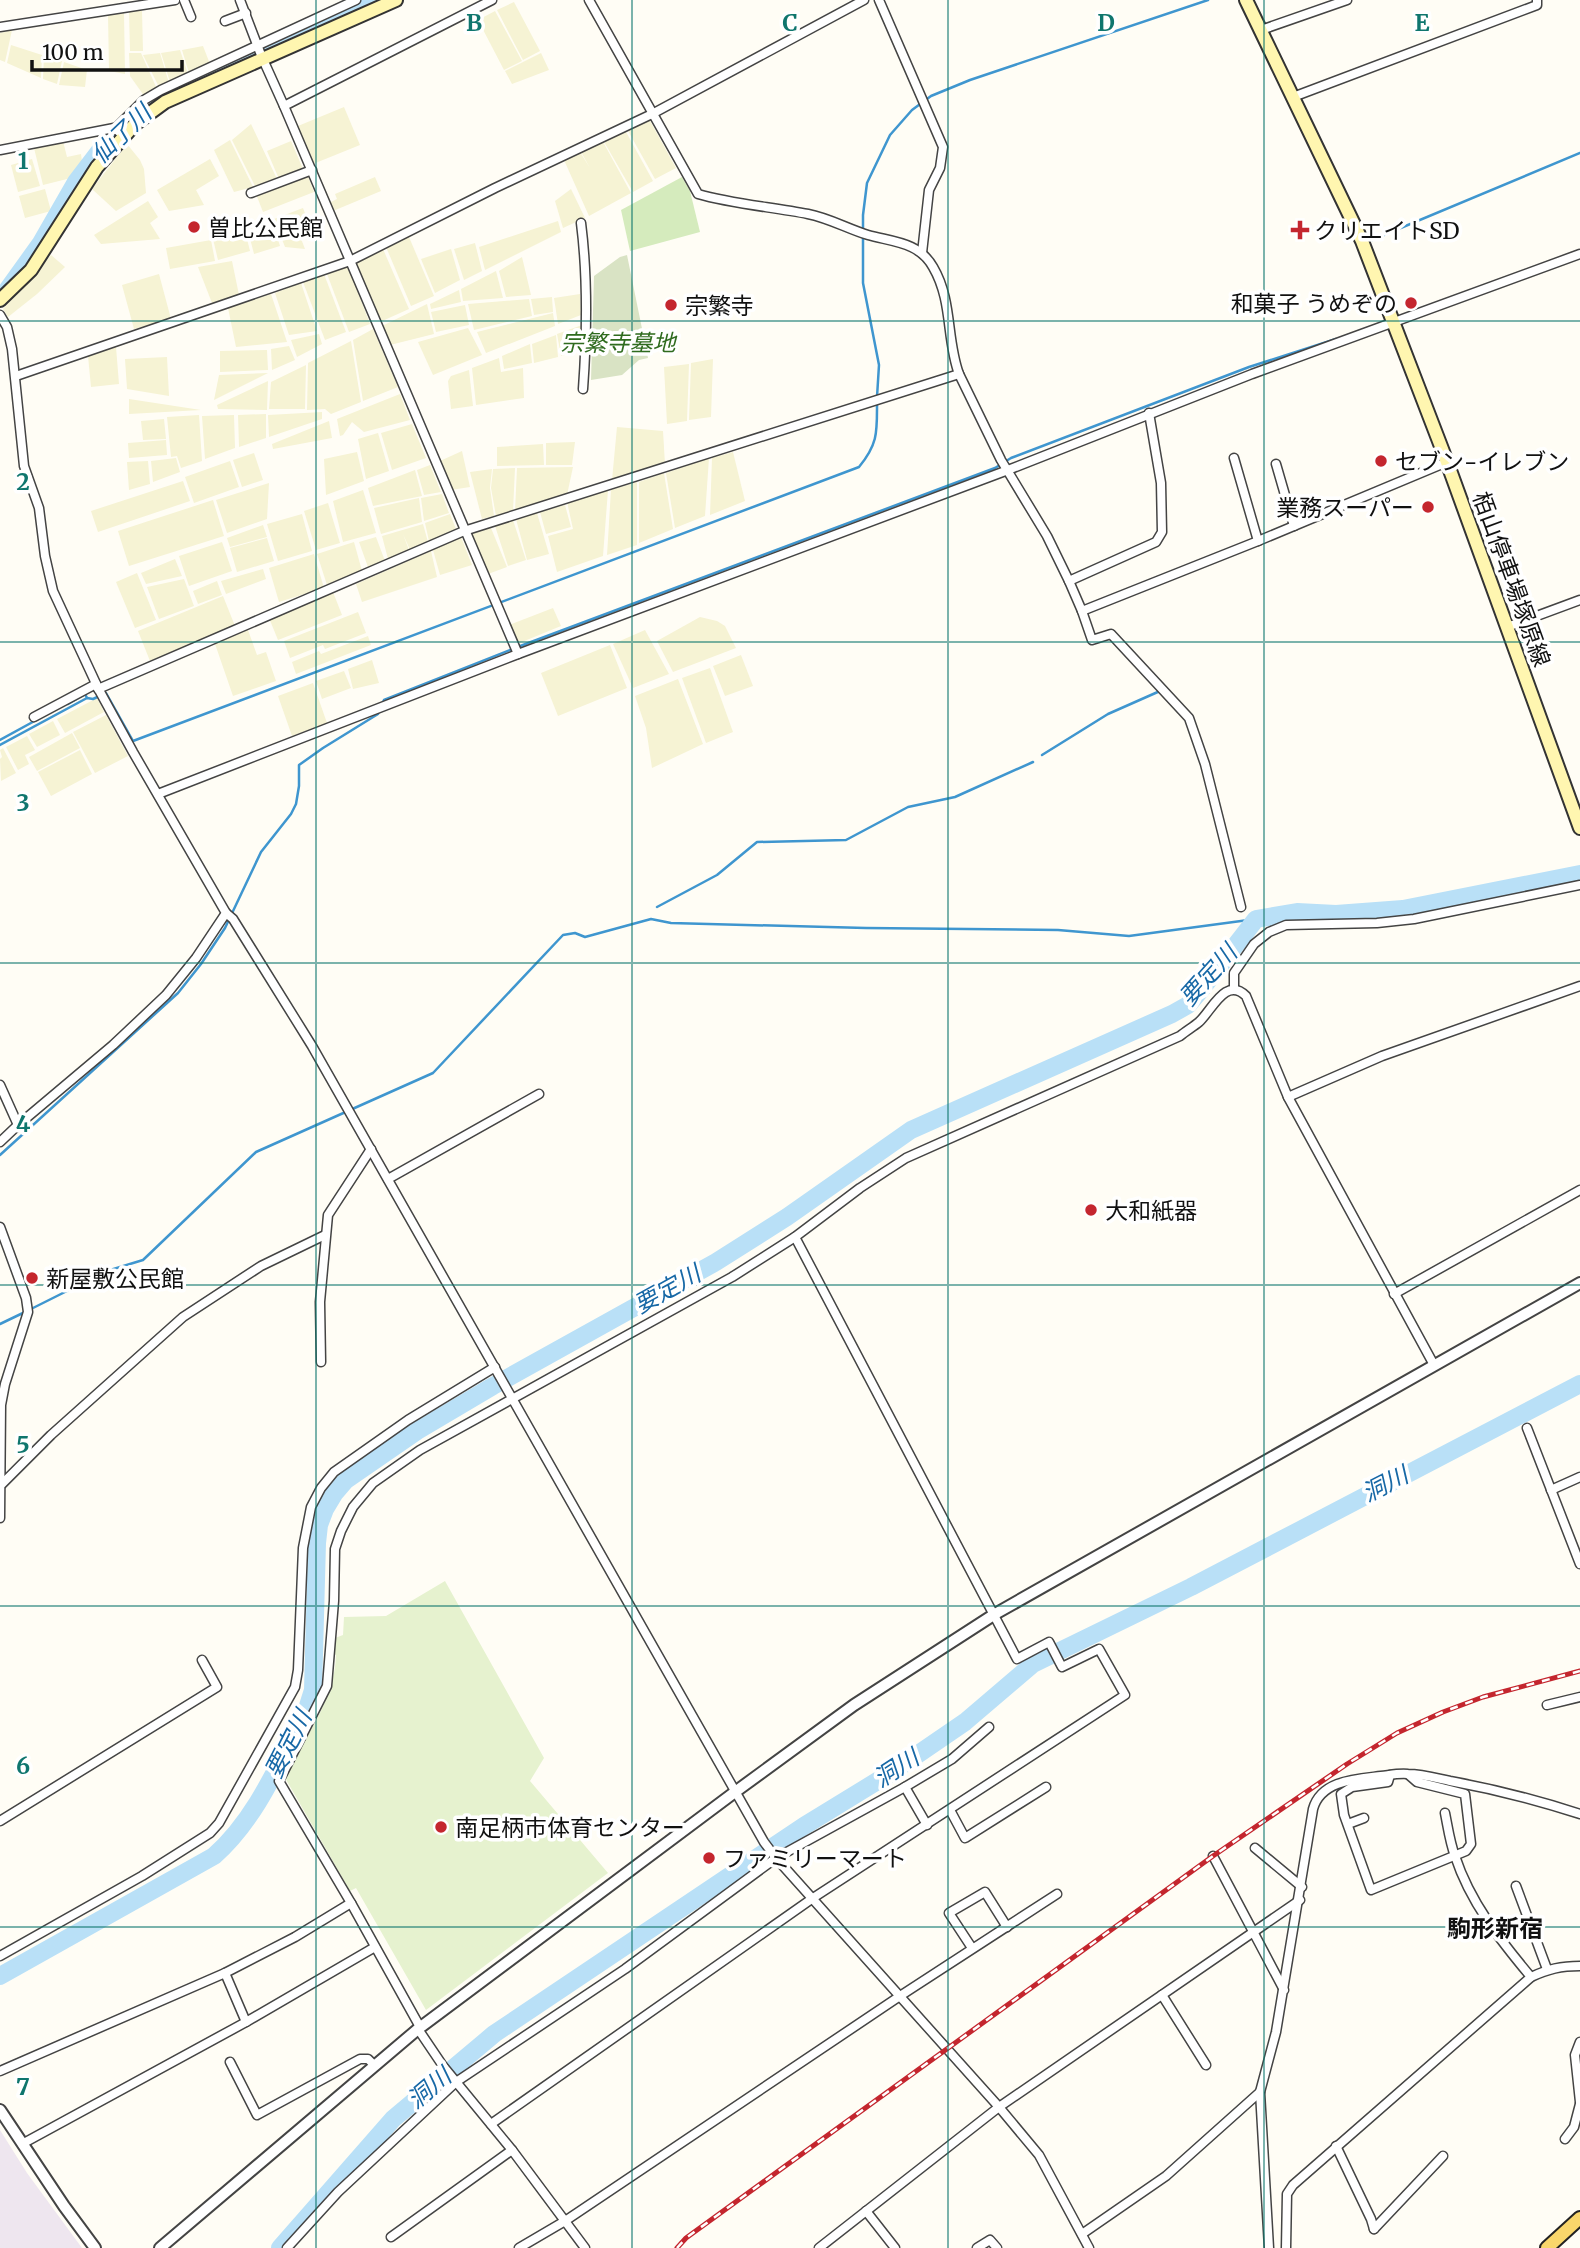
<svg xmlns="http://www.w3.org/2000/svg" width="1580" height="2248" font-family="Merriweather,'Noto Sans JP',serif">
<rect width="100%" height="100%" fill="#fffdf5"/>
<polygon fill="#eee6ef" points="0,2130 27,2173 82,2248 0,2248"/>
<g fill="#f6f3d4">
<polygon points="514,2 540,51 523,60 497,10"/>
<polygon points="129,11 142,11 143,51 130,51"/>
<polygon points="495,11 522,61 504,70 478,20"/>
<polygon points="124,13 125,74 109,71 108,15"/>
<polygon points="12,30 5,62 0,60 0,33"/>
<polygon points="11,45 42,55 41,78 7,63"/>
<polygon points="203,46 210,64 189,73 182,50"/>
<polygon points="180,50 188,74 170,82 161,53"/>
<polygon points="129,53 141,53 157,89 145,97 130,76"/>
<polygon points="160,53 169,83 159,87 143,55"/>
<polygon points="541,53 549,70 512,84 505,71"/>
<polygon points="44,55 62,61 57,84 43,79"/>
<polygon points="64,62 87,70 85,87 59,85"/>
<polygon points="344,107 360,145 313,164 298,126"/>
<polygon points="649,119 676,168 655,179 627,129"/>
<polygon points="251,124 277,179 255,186 232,140"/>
<polygon points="625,130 653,181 633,192 603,140"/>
<polygon points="230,140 253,187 234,192 214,150"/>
<polygon points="602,140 631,193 589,216 564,160 580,152 590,168 581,152"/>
<polygon points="63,141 67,157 81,154 82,161 71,178 43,185 34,148"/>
<polygon points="291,141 303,169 279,179 267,151"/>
<polygon points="127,144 140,160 144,169 146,193 116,211 92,189"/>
<polygon points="32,159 40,186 18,192 11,165"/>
<polygon points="210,159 219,176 196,190 204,205 169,211 157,190"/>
<polygon points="307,174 314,192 263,212 256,194"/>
<polygon points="375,177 381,191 333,211 329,203 337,199 335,194"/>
<polygon points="45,189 51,211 25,218 19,196"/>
<polygon points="571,189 585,218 563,228 555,201"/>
<polygon points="148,201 158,217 150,223 160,239 101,244 94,235"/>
<polygon points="303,208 312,231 300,236 305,249 285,247 274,219"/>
<polygon points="272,220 280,246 254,254 247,227"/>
<polygon points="558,221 561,232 485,270 479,247"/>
<polygon points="245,231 250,251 218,260 213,239"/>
<polygon points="409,237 434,296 411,306 386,247"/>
<polygon points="211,240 215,261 170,269 166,248"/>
<polygon points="475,243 482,271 464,280 454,249"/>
<polygon points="383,249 409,309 380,322 353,262"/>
<polygon points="451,249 460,280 435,293 421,259"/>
<polygon points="51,255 65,267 37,294 8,317 3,309"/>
<polygon points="522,257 531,295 506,297 499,271"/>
<polygon points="232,261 239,295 212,303 198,267"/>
<polygon points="348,266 370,324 349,332 327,274"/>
<polygon points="496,271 503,298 463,301 461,289"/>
<polygon points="159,274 171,319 134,329 122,285"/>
<polygon points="324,274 346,332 325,340 303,282"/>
<polygon points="301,283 317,331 289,335 275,293"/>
<polygon points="459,290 461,302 431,309 430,304"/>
<polygon points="271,294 287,342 236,347 228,308"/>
<polygon points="580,294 581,315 558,324 554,298"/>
<polygon points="552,297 553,312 534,315 531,299"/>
<polygon points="529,299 532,316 474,330 468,304"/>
<polygon points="427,304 434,334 390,345 382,326"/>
<polygon points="465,305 469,325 436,332 431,312"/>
<polygon points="553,313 555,326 486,353 477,332"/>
<polygon points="582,325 582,350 561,356 557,334"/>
<polygon points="468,328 482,355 433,375 418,342"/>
<polygon points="373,329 398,387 363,401 353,340"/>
<polygon points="319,334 322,344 297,357 291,340"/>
<polygon points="556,335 558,357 534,363 532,344"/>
<polygon points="351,341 361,402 331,414 325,409 307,410 308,363"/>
<polygon points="530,344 532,363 504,369 502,356"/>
<polygon points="289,346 295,360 272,370 271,349"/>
<polygon points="116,347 119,384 91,387 88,356"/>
<polygon points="267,350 268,370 220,372 220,351"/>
<polygon points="167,357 169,396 127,389 125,359"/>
<polygon points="499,358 501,372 523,368 524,398 476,405 472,368"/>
<polygon points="713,359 711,417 689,420 691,363"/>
<polygon points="689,364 687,421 667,424 664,367"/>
<polygon points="306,365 305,409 269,409 271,382"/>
<polygon points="469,370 473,406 451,409 448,381 451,376"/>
<polygon points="268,373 214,400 219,375"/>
<polygon points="268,381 267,410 218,409 217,405"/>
<polygon points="400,394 410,420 364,432 352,422 343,435 340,436 337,419"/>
<polygon points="129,399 201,410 129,414"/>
<polygon points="322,412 322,419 269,437 268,415"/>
<polygon points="266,414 266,438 239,447 238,415"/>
<polygon points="199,415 202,461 181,468 177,456 171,457 167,417"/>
<polygon points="234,415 235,448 205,459 202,416"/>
<polygon points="164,419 166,439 143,440 141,421"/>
<polygon points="329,421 332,438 273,449 272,444"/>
<polygon points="412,424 426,458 392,470 381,433"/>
<polygon points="617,427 663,431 665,464 612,480"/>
<polygon points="378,433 389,471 366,479 358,439"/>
<polygon points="166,440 167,455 129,458 128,443"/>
<polygon points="575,442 572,465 546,465 546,443"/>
<polygon points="543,444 544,465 497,466 497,447"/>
<polygon points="462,451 470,487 451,490 440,461"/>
<polygon points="357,452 364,481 326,495 324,459"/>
<polygon points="733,452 745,501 710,515 712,458"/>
<polygon points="254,453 263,480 242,487 233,460"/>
<polygon points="176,458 180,472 153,482 151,461"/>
<polygon points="709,458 705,516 675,528 666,473"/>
<polygon points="148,461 150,484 129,490 127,462"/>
<polygon points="230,461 239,487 194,503 185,477"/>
<polygon points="430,465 441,492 424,495 417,470"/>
<polygon points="573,467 567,495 515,511 517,468"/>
<polygon points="515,468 513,511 496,516 491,488 493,469"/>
<polygon points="492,469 490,488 494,516 482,519 470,472"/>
<polygon points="415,470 422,496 373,506 368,488"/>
<polygon points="664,473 673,529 639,543 639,482"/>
<polygon points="183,481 190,501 98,532 91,511"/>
<polygon points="637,482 637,545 607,555 611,490"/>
<polygon points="269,483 267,519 227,533 216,500"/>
<polygon points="363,490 376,533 343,542 333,501"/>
<polygon points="608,490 603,556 557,572 548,536 573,529 567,502"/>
<polygon points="442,494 449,513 424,521 421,498"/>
<polygon points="419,498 422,522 381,534 374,508"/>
<polygon points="213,500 224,536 129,566 118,531"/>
<polygon points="328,503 340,543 316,550 304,511"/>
<polygon points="565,505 571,527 546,534 540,512"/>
<polygon points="537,513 549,554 527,560 516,519"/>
<polygon points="302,514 312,551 278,561 267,524"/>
<polygon points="450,514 456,529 429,541 425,523"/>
<polygon points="513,520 526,560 508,566 495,526"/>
<polygon points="423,524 428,542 410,550 403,534 409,550 388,559 382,536"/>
<polygon points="263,525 267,537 230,547 227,538"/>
<polygon points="491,528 507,567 488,574 471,534"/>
<polygon points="376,537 385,561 368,567 359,542"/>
<polygon points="461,537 472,565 440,575 433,550"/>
<polygon points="267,538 274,561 237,572 230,548"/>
<polygon points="222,542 232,571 189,586 179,556"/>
<polygon points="354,542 362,571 327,585 317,554"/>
<polygon points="431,551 437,577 362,602 356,584"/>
<polygon points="314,554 324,588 279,602 269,568"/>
<polygon points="175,559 182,576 146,584 141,573"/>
<polygon points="263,569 266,579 226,594 221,581"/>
<polygon points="137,573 156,620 135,628 116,582"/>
<polygon points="184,579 194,606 159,619 147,587"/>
<polygon points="217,581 222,595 198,604 193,591"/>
<polygon points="333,592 342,615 278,640 269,618"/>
<polygon points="223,596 235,626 150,661 138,631"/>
<polygon points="553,608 561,626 517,644 509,625"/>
<polygon points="358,612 366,633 325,649 323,645 290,658 284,641"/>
<polygon points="700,617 717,621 725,626 736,648 673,672 657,641"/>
<polygon points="248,630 257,655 266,652 276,681 233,696 214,641"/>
<polygon points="645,630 669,674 633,688 613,644"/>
<polygon points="368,636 371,645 296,674 292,662 319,651 321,654"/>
<polygon points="610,645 627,688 558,716 541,673"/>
<polygon points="741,655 753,686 725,696 713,666"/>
<polygon points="372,660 379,683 353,689 348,669"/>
<polygon points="710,668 733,732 706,743 682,678"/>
<polygon points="344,671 351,688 322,699 316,681"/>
<polygon points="678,679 703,744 652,768 646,728 635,696"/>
<polygon points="313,683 327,723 292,736 278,696"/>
<polygon points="97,698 104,712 65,733 57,719"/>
<polygon points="106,715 128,756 95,773 73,732"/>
<polygon points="53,721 60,735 37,747 29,734"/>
<polygon points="72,733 80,748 37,771 29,757"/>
<polygon points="27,736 35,750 25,755 29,764 18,770 6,747"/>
<polygon points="3,748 16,773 1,781 0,759 2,757 0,750"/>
<polygon points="80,750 92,774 51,796 38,772"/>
</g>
<polygon fill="#d5ebbd" points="682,177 690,191 700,232 630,251 621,210"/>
<polygon fill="#d9e3c4" points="627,255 648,358 639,360 622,375 591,380 594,276 620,257"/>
<path fill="#e6f2cf" d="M445,1581L544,1758L530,1781L608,1873L426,2010L356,1888L350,1891L284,1776C305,1738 335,1699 336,1655L334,1654L335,1638L343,1635L344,1617L386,1616Z"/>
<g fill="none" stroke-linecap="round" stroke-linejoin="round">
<g stroke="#3f96cf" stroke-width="2.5">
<polyline points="1372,240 1580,153"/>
<polyline points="877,397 879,365 863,283 863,215 867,183 890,135 912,110 931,96 970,80 1208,0"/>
<polyline points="68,704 85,694 87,698"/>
<polyline points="382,704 384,700 515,648 995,468 1011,458 1249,367 1336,339"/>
<polyline points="0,740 40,718"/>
<path d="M0,745L87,698L93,699L106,693L133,741L859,467C878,444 877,432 877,404"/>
<polyline points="1042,755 1108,714 1160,691"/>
<polyline points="657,907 717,875 757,842 846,840 908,807 955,797 1033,762"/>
<polyline points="0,1155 178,993 201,964 225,928 261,852 291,814 296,804 299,786 299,765 323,748 378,714 379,710"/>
<polyline points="31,1309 107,1271 143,1260 256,1152 433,1073 563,935 575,933 585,937 651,919 671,923 866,928 1058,930 1129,936 1256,919"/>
<polyline points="0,1324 25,1312"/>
</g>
<g stroke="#b9e0f7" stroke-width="18">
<polyline points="8,289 41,243 76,182 105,144 148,104 205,75 373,0"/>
<path d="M0,1976L214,1856C258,1817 280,1760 307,1709L313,1690L317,1543L319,1525L325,1509L334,1494L346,1480L417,1431L493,1386L716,1262L787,1217L911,1130L1172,1014L1188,1005L1200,991L1256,919L1297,912L1336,914L1403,909L1580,874"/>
<polyline points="280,2248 393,2119 494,2034 804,1826 892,1772 965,1722 1033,1664 1191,1587 1580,1384"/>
</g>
<defs>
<g id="minor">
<polyline points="184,0 191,17"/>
<polyline points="240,0 261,55 284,106 518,654"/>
<path d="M589,0L698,194C732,204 773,207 808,214C829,218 848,229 868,235C893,242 919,242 933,267C953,301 946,339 959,374L1001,460L1047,536L1069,581L1156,542L1162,532L1161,483L1149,413"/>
<polyline points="879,0 943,147 940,168 929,190 922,253"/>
<polyline points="225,21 246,13"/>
<polyline points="0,27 175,0"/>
<polyline points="1261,30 1347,0"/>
<polyline points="1293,97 1537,5 1537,0"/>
<polyline points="284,106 492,0"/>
<polyline points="115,129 144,100 161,90 356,0"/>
<polyline points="0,150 114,128 119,132"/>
<polyline points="251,193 312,170"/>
<path d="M581,223C588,278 587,334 583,389"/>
<polyline points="0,315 7,327 12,349 24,466 39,508 45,556 53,591 99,690 133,752 226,913 196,958 166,995 113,1045 18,1125 0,1085"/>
<polyline points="16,376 350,261 495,188 652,114 864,0"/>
<polyline points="1234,458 1258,541"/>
<polyline points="1276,464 1294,526"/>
<polyline points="1069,581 1082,611 1258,541 1447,462"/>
<polyline points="1082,611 1092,640 1111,634 1189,718 1205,764 1241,907"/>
<polyline points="1507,627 1580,600"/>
<polyline points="98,689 464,531 959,374"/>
<polyline points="34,717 96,684"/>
<polyline points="158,794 518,654 1008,470 1252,374 1580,254"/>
<polyline points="226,913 233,919 312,1046 764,1842 776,1858 999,2107 1039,2155 1089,2248"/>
<polyline points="1234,989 1234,973 1254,944 1269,932 1286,925 1377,923 1414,919 1580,885"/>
<polyline points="1288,1097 1382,1056 1580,986"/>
<polyline points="0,1142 18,1125"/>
<polyline points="388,1179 539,1094"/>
<polyline points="0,1227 26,1298 28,1312 5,1384 1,1405 0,1518"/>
<polyline points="1394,1294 1580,1190"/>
<polyline points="321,1362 320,1302 328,1215 371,1149"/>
<polyline points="1527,1428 1580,1564"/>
<polyline points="2,1484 51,1435 183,1317 261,1266 325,1235"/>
<polyline points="1551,1490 1580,1477"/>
<polyline points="1547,1705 1580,1697"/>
<polyline points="1390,1775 1388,1782 1352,1787 1341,1794 1344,1815 1371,1890 1466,1851 1471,1844 1465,1794 1417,1782 1409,1775"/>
<polyline points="905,1787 927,1825"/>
<polyline points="950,1810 965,1838 1046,1787"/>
<path d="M1445,1813C1448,1828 1450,1843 1455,1856C1470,1902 1500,1940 1531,1977"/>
<polyline points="0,1821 217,1687 202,1660"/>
<polyline points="1348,1824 1364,1818"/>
<polyline points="1255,1848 1302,1887"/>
<polyline points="1213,1856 1284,1990"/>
<polyline points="1516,1886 1547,1969"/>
<polyline points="972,1948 949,1913 985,1892 1007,1927"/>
<polyline points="0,1956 142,1876 210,1833 219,1823 295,1687 298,1670 303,1548 311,1507 321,1488 334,1472 408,1420 495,1367"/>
<polyline points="225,1973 246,2022"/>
<polyline points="1162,1995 1206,2065"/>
<path d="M420,2027L351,1903L279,1781L327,1686L334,1601L335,1549L341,1531L353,1507L373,1483L420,1450L732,1277L795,1237L860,1188L906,1158L1180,1036C1186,1031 1193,1027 1199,1022C1212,1010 1226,976 1246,996L1288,1097L1434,1365"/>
<polyline points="418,2029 443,2066 512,2150 585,2248"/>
<polyline points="1580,2042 1575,2055 1580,2102"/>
<polyline points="230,2062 257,2115 360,2059 368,2059 374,2065"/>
<polyline points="0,2071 225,1973 295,1937 351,1903"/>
<polyline points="1260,2092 1269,2248"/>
<polyline points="491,2124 813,1898 1125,1695 1099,1649 1062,1667 1049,1642 1017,1659 795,1237"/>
<polyline points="1565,2139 1574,2127 1580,2104"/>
<polyline points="22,2144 246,2022 375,1947"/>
<polyline points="1336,2146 1371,2219 1374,2229"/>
<polyline points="866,2211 895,2248"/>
<polyline points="1374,2229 1443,2156"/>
<path d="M1082,2234L1166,2176L1260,2092L1276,2032L1313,1809C1321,1780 1357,1779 1381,1776C1390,1775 1399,1773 1408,1774C1422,1774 1436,1778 1450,1781C1494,1789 1537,1800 1580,1814"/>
<polyline points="391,2237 512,2150"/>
<polyline points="287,2248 338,2192 456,2082 625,1969 776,1858 905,1787 952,1759 989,1727"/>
<polyline points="519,2248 565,2221 900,1996 1057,1894"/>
<polyline points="819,2248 999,2107 1300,1900"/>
<polyline points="977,2248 990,2240 997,2248"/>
<path d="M1286,2248L1287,2194L1293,2185L1531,1977C1548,1969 1561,1966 1580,1966"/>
</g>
<g id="tertiary">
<polyline points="0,2110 64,2206 95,2248"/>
<polyline points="160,2248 418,2029 735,1792 854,1705 995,1614 1580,1283"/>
</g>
<g id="secondary">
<polyline points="1246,0 1362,241 1447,462 1580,828"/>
<polyline points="0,300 31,270 97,167 135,124 165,102 396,0"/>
</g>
<polyline id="primary" points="1547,2248 1580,2218"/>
</defs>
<use href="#minor" stroke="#444" stroke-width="11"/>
<use href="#tertiary" stroke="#444" stroke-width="14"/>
<use href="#secondary" stroke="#333" stroke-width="16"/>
<use href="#primary" stroke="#222" stroke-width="16"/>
<use href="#minor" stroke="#fff" stroke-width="8"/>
<use href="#tertiary" stroke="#fff" stroke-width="10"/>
<use href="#secondary" stroke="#fff6b0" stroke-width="12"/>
<use href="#primary" stroke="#f9d66b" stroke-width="12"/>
<defs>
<polyline id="rail" points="677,2248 686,2238 1213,1856 1347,1764 1397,1733 1443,1712 1483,1697 1580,1671"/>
</defs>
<use href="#rail" stroke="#c4262e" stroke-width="5"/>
<use href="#rail" stroke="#fff" stroke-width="2.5" stroke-dasharray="8" stroke-linecap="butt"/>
</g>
<path fill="none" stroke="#0f766e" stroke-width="2" stroke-opacity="0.55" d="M316,0V2248M632,0V2248M948,0V2248M1264,0V2248M0,321H1580M0,642H1580M0,963H1580M0,1285H1580M0,1606H1580M0,1927H1580"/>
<g fill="#c4262e" stroke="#fff" stroke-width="2.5">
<circle cx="194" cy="227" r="7"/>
<path d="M1296.5 219.5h7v7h7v7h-7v7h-7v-7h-7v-7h7z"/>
<circle cx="1411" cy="303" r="7"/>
<circle cx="671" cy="305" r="7"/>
<circle cx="1381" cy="461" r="7"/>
<circle cx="1428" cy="507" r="7"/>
<circle cx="1091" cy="1210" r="7"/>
<circle cx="32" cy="1278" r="7"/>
<circle cx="441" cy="1827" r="7"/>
<circle cx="709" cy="1858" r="7"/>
</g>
<g text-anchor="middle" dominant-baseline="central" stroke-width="7" stroke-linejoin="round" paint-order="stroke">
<g font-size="23" fill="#111" stroke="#fff" text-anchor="start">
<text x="208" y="227">曽比公民館</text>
<text x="1314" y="230">クリエイトSD</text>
<text x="1397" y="303" text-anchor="end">和菓子 うめぞの</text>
<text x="685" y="305">宗繁寺</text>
<text x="1395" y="461">セブン-イレブン</text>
<text x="1414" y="507" text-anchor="end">業務スーパー</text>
<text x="1105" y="1210">大和紙器</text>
<text x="46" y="1278">新屋敷公民館</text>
<text x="455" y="1827">南足柄市体育センター</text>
<text x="723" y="1858">ファミリーマート</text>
</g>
<g font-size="23" font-style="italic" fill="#2f6b1f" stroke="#fff">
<text x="618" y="342">宗繁寺墓地</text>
</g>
<g font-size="23" fill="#111" stroke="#fff">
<text transform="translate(1512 579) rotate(70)">栢山停車場塚原線</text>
</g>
<g font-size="24" font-style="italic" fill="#1768a6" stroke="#fff">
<text transform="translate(121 134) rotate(-44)">仙了川</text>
<text transform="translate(1208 975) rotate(-48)">要定川</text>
<text transform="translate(667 1289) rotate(-29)">要定川</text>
<text transform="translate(1385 1484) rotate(-27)">洞川</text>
<text transform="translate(288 1744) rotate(-63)">要定川</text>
<text transform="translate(896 1768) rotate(-33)">洞川</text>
<text transform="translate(429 2088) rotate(-40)">洞川</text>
</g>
<g font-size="24" font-weight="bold" fill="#111" stroke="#fff">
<text x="1495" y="1928">駒形新宿</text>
</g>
</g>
<g font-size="23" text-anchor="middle" font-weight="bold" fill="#0f766e" stroke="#fff" stroke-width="7" stroke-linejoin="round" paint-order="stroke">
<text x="474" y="31">B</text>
<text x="790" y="31">C</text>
<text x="1106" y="31">D</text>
<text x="1422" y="31">E</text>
<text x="23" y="169">1</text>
<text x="23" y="490">2</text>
<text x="23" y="811">3</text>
<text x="23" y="1132">4</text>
<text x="23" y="1453">5</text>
<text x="23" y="1774">6</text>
<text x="23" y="2095">7</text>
</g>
<path d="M32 60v10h150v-10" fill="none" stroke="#111111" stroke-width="3.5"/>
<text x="42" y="60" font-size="21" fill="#111111" stroke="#ffffff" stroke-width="5" paint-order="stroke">100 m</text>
</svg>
